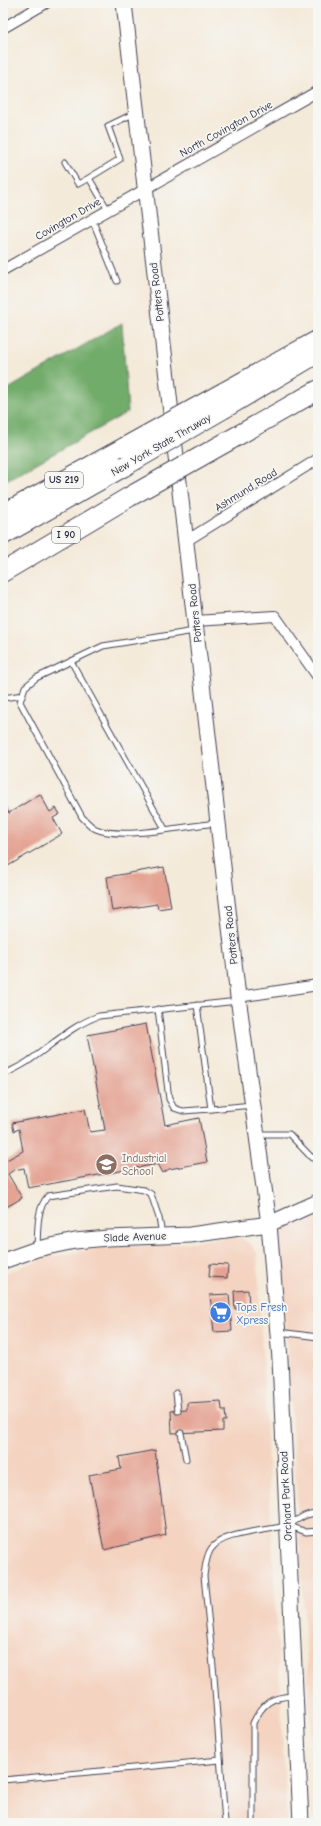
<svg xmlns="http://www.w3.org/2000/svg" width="321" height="1826" font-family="'Comic Neue',sans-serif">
<rect width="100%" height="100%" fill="#f6f6f2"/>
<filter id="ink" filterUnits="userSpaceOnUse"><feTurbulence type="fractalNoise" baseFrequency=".025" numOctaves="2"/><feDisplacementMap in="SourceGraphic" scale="8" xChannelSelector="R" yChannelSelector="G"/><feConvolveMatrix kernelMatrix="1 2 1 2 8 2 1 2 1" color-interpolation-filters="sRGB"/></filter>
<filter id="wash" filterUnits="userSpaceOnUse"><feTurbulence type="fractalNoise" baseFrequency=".012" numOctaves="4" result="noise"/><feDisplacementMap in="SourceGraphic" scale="16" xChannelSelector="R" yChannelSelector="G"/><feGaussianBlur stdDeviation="0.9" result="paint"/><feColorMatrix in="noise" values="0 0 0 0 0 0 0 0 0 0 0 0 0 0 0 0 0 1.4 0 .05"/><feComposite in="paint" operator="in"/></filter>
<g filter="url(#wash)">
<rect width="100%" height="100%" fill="#f4eada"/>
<g fill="#f4d3c0">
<polygon points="318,1217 318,1823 317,1823 280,1231"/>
<polygon points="230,1237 241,1238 252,1245 257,1252 287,1823 3,1823 3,1274 47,1257 99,1248 166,1245"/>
</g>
<polygon fill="#72ac6a" stroke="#4a6752" points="122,323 128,412 3,482 3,392"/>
<g id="blocks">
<g fill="#e4a393">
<polygon points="40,794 50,812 56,808 60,814 53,818 62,834 3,869 3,803 9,813"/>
<polygon points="164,867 171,907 158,909 157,904 112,911 107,877"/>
<polygon points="146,1024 165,1125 199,1118 207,1162 169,1169 163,1173 158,1164 28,1188 24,1168 14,1170 8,1174 22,1198 3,1209 3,1162 23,1151 19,1129 14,1131 12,1123 85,1109 90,1132 105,1130 87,1035"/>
<polygon points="210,1264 228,1265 227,1278 209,1277"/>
<polygon points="248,1290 249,1308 235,1309 234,1291"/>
<polygon points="229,1294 232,1331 214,1332 210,1295"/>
<polygon points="221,1401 222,1410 225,1410 226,1421 223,1421 223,1431 172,1433 171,1411 187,1410 187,1403"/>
<polygon points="155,1450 166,1535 104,1550 89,1475 121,1469 119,1457"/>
</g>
</g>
</g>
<g filter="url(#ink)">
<use href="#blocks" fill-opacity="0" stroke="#424053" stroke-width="1"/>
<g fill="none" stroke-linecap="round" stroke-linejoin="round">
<defs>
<g id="lane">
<polyline points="65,162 78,184 89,178"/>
<polyline points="108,210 89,178 120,159 108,126 135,113"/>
<polyline points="92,219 117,281"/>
<path d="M194,631L103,646L36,678L25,687L20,702L82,817C86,821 91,827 96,829C121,840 187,826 216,823"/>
<polyline points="71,661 165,829"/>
<polyline points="3,698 23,695"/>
<polyline points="197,1005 211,1109 252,1105"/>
<polyline points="158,1009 169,1099 174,1108 183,1111 211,1109"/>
<path d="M3,1075C12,1070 22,1066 30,1060C52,1045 74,1024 99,1016L238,1001"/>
<polyline points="259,1134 289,1134 312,1158 318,1155"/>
<path d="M37,1248C38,1232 36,1209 48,1196L117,1186L144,1190L151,1194L159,1218L162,1234"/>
<polyline points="279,1332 318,1337"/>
<polyline points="176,1393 178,1411"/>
<polyline points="181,1433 186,1459"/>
<polyline points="290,1526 306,1532 318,1531"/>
<polyline points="3,1780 220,1760"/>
<path d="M225,1823L214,1676L204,1576C205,1568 206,1556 211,1549C223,1531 267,1532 287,1525C301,1520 300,1514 318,1513"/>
<path d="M253,1823V1723C263,1703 271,1697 293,1696"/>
</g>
<g id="street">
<polyline points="3,28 46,3"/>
<polyline points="3,270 318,91"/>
<polyline points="186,541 318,459"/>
<polyline points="195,621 275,616 318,677"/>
<polyline points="238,997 318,985"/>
</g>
<g id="secondary">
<polyline points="124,3 238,997 269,1224 280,1359 301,1823"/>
<polyline points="3,1261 37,1249 75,1241 108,1238 190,1235 269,1224 318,1202"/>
</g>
<g id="highway">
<polyline points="224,392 318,340"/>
<polyline points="225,408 318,353"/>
<polyline points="230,440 318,390"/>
<polyline points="3,514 125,447"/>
<polyline points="3,535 125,466"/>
<polyline points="3,572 129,497"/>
</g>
</defs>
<use href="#lane" stroke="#424053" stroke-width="7"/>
<use href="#street" stroke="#424053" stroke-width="12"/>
<use href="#secondary" stroke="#424053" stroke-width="17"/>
<use href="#highway" stroke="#424053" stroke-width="21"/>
<use href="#lane" stroke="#fff" stroke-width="5"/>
<use href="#street" stroke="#fff" stroke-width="10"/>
<use href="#secondary" stroke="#fff" stroke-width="15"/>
<use href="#highway" stroke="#fff" stroke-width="19"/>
<defs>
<g id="highway-bridge">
<polyline points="125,447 224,392"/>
<polyline points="125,466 225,408"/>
<polyline points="129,497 230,440"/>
</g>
</defs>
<use href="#highway-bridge" stroke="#424053" stroke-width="21" stroke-linecap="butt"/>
<use href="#highway-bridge" stroke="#fff" stroke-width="19"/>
</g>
</g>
<defs>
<symbol id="school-disc" viewBox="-11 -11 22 22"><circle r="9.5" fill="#8d6e63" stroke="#f6f6f2"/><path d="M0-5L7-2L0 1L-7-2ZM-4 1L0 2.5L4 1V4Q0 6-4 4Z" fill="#fff"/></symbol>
<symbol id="supermarket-disc" viewBox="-11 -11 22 22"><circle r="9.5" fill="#3f7fe0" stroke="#f6f6f2"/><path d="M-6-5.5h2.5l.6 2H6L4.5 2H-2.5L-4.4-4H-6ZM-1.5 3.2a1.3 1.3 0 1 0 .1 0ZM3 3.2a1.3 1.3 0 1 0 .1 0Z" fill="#fff"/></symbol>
</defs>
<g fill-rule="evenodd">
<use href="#school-disc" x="94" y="1152" width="25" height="25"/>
<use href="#supermarket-disc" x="208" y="1300" width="25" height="25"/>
</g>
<g text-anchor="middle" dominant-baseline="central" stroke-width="3.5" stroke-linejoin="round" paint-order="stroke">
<g fill="#f6f6f2" stroke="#626272" stroke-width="1">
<rect x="45" y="472" width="38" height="16" rx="3"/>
<rect x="52" y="527" width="28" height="16" rx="3"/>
</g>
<g font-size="10" font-weight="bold" fill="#22223b">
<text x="64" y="480">US 219</text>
<text x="66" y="535">I 90</text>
</g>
<g font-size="11" fill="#22223b" stroke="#f6f6f2">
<text transform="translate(226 129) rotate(-29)">North Covington Drive</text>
<text transform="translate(68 219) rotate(-30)">Covington Drive</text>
<text transform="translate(157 292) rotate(-97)">Potters Road</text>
<text transform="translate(161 445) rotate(-30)">New York State Thruway</text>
<text transform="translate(246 490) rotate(-32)">Ashmund Road</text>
<text transform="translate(195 613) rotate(-96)">Potters Road</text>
<text transform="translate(231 935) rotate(-96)">Potters Road</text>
<text transform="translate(135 1237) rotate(-2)">Slade Avenue</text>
<text transform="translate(286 1496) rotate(-93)">Orchard Park Road</text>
</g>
<g font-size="11" fill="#785e54" stroke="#f6f6f2" text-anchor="start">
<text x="122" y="1158">Industrial<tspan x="122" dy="13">School</tspan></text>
</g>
<g font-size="11" fill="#366cbe" stroke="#f6f6f2" text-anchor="start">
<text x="236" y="1307">Tops Fresh<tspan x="236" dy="13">Xpress</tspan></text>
</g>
</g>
<rect width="321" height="1826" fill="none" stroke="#f6f6f2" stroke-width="16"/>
</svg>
